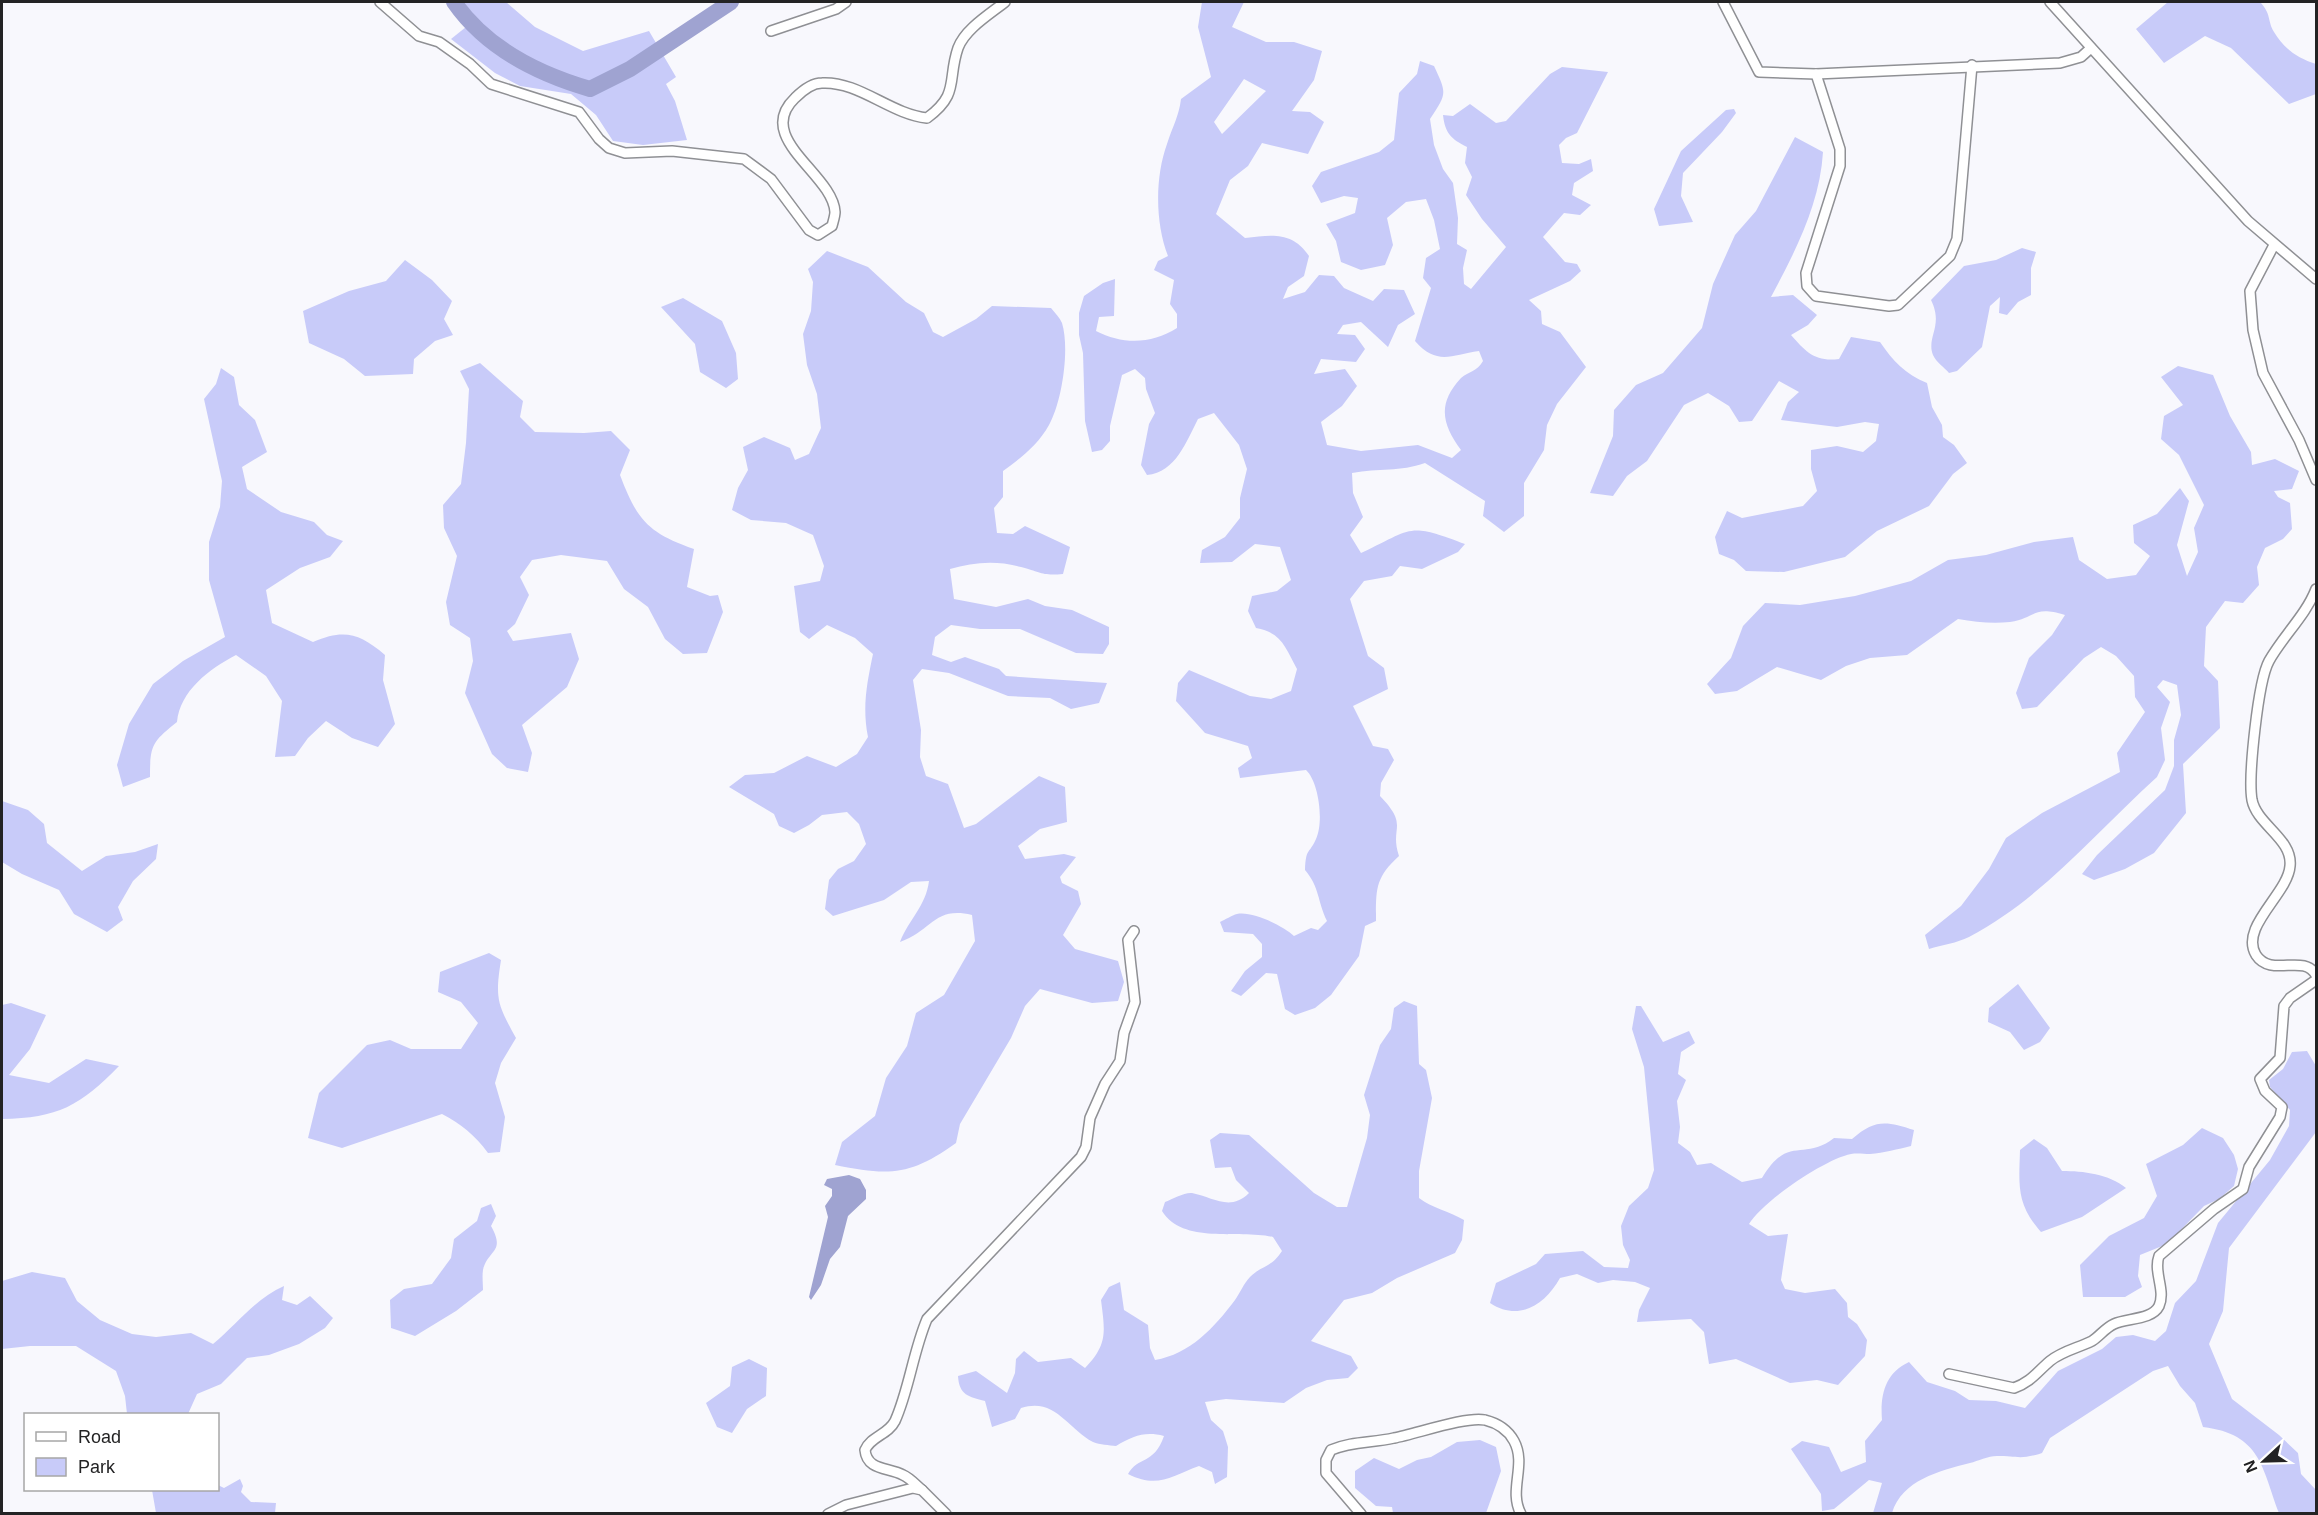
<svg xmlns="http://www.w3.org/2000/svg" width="2318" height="1515" font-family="Arial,sans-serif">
<rect width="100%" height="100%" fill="#f8f8fd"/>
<g fill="#c8cbf9" fill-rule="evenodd">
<polygon points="464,2 506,2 535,27 583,51 649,31 676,77 666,84 675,101 687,140 643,145 613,141 596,115 571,94 520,86 495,73 451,39 476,19"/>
<path d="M1202,2H1244L1232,27L1266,42H1294L1322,51L1314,80L1292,111L1310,112L1324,122L1308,154L1262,143L1248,166L1230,180L1216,214L1245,238C1272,235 1292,231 1309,256L1304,276L1288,287L1283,299L1305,292L1319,275L1334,276L1344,288L1373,301L1384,289L1404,290L1415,314L1398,325L1388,347L1361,322L1343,325L1337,334L1355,335L1365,349L1356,362L1321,359L1314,374L1345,369L1357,386L1342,406L1321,422L1327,445L1361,451L1418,445L1452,458L1461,450C1442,424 1437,404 1461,378C1469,371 1477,372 1483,361L1479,351C1451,355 1437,366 1415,341L1431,288L1423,278L1426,258L1440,249L1434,220L1426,199L1406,202L1387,218L1393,245L1385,265L1361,270L1341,262L1336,241L1326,224L1355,213L1358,198L1344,196L1321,203L1312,186L1321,172L1379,152L1394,140L1399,93L1417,74L1420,61L1434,66C1447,94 1447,93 1430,119L1434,145L1443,169L1453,183L1458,218L1457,244L1467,250L1463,268L1464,284L1471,289L1506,247L1482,219L1466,195L1472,177L1465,163L1467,147C1451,139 1445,133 1443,115L1453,116L1470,104L1496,123L1506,121L1550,74L1562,67L1608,72L1577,133L1566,138L1559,145L1562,163L1579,164L1591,159L1593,171L1574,183L1572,195L1591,205L1580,215L1564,213L1543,237L1565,262L1577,264L1581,271L1570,281L1529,300L1541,311L1542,324L1560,332L1586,367L1557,404L1547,425L1544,450L1524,483V516L1504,532L1483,516L1485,501L1425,463C1400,472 1379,468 1352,473L1353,493L1363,517L1350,535L1361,553C1414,528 1407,522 1465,544L1458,552L1422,569L1400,566L1392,576L1364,581L1350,599L1368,656L1384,668L1388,689L1353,706L1373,746L1388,749L1394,760L1381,783L1380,796C1410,827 1389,826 1399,856C1375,878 1376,889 1376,921L1365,926L1359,956L1331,995L1315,1008L1295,1015L1285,1009L1277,974L1266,973L1241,996L1231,991L1245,971L1262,957V944L1253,934L1224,932L1220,922C1225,920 1232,915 1237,914C1253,911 1283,926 1294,936L1311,928L1318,930L1327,921C1317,900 1320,888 1305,870C1306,847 1309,855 1316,839C1324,822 1319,782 1306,770L1240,778L1238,768L1252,758L1248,746L1205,733L1176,701L1178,683L1189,670L1250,696L1271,699L1291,691L1297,669C1285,647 1282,633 1256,628L1248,611L1252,596L1277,591L1291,580L1280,547L1255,544L1232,562L1200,563L1202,550L1225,537L1240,518V498L1247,469L1239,445L1214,413L1198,419C1186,442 1176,472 1147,475L1141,465L1149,424L1155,413L1146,389L1145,378L1135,369L1122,375L1110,426V441L1102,450L1092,452L1085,421L1083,353L1079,335V313L1084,296L1103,283L1115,279L1114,316L1099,317L1096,331C1123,345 1152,344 1177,328V314L1170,304L1174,280L1154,270L1158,261L1168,256C1155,223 1155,177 1167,144C1172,128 1179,116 1181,99L1211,77L1198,27ZM1244,79L1266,91L1222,134L1214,122Z"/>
<path d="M2168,2H2260C2272,15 2267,20 2274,32C2285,50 2298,58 2316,64V94L2289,104L2231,48L2205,36L2164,63L2136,29Z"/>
<polygon points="1734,109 1736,113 1722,132 1683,173 1681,196 1693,222 1659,226 1654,209 1681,151 1726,110"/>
<path d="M1795,137L1823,152C1820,204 1795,252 1771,297L1793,295L1817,315L1808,325L1791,335C1806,352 1815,362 1839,359L1851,337L1880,342C1893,361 1905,374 1927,383L1932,407L1942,425L1943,437L1954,445L1967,463L1953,474L1929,506L1877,531L1845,557L1784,572L1746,571L1734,560L1719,554L1715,537L1727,511L1742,518L1803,506L1817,491L1811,469V450L1837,446L1863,452L1876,441L1879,424L1865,422L1837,427L1781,420L1788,402L1799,392L1779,381L1752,421L1739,422L1729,406L1708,393L1684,405L1647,461L1627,476L1613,496L1590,493L1613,436L1614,410L1636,385L1663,373L1702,328L1713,284L1735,235L1756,211Z"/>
<path d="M2022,248L2036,252L2031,268V295L2018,302L2007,315L1999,313L2000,297L1990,306L1982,347L1957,371L1949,373C1944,367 1936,362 1933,355C1926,337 1944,326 1931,300L1964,266L1996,260Z"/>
<path d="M827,251L868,267L906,302L924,313L933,332L943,337L976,319L992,306L1051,308C1055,313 1060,318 1062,323C1070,349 1062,402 1049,425C1038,445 1021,458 1003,471V497L994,508L997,533L1013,534L1025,526L1070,547L1063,574C1041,576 1041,572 1021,567C997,560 973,562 950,569L954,599L996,607L1028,599L1045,606L1072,610L1109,627V644L1103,654L1076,653L1020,629H980L951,625L935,637L932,655L951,662L965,657L999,669L1006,676L1107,683L1099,703L1071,709L1050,698L1008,696L949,673L922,669L913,680L921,730L920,757L926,776L948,784L964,828L976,824L1039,776L1065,787L1067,822L1040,829L1018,846L1025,859L1064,854L1076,857L1060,877L1062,883L1078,891L1081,904L1063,935L1075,949L1118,961L1124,982L1118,1001L1092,1003L1040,989L1025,1006L1011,1038L960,1124L956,1143C910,1176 889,1176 835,1165L842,1142L875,1116L886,1078L907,1046L916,1013L944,995L975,941L972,915C934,906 932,931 900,942C909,919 926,906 929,881L911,882L884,900L833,916L825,909L829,880L838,869L854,861L866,844L859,824L847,812L822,815L809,825L794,833L779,826L774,814L729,787L745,775L774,773L807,756L836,767L857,754L868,737C862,707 867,683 873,654L855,638L827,625L809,639L800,632L794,586L820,581L824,566L813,535L786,523L751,520L732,510L738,488L748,470L743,447L764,437L790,448L795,460L809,454L821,428L817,394L807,365L803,334L811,311L813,282L808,269Z"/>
<polygon points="405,260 432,280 452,301 444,319 453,335 435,341 414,359 413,374 365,376 344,359 309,343 303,311 349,291 386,281"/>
<polygon points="683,298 722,321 736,353 738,379 726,388 700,372 695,344 661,307"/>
<path d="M480,363L523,401L520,417L535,432L584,433L611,431L630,450L620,475C637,520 648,533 694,549L687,587L710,596L718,595L723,612L707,653L683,654L665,639L648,607L624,589L607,561L561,555L532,560L520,577L529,595L515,624L507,631L513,641L571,633L579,659L567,687L522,725L532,753L528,772L507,768L492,754L479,725L465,693L473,661L470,638L450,625L446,602L457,556L444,528L443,505L461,484L466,443L469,389L460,371Z"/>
<path d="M2178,366L2213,375L2230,416L2251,452L2252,465L2275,459L2299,471L2292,489L2274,491L2278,497L2290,503L2292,529L2283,539L2265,548L2257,567L2259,585L2243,603L2225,601L2206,627L2204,666L2218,681L2220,728L2183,764L2186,813L2154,853L2125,869L2094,880L2082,874L2097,855L2165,790L2174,766V740L2181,715L2177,685L2163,680L2157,687L2170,702L2161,728L2165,760L2157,777C2096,832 2043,898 1969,937C1957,943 1942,945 1929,949L1925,935L1961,906L1989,869L2006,838L2042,813L2120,772L2117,753L2145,712L2135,697L2134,676L2116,656L2101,647L2084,658L2037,707L2022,709L2016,693L2029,658L2052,635L2065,615C2032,605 2037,618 2010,622C1992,624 1976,622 1958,619L1907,655L1870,658L1846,666L1821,680L1777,667L1737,691L1715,694L1707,684L1731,658L1743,626L1765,603L1800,605L1855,596L1911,581L1948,560L1986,555L2034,542L2073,537L2079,560L2107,579L2136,575L2150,556L2134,543L2133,525L2157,514L2180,488L2189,501L2177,545L2187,576L2198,552L2194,528L2204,505L2179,455L2161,439L2164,416L2183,405L2161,377Z"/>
<path d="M221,368L234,377L239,405L255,420L267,452L242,467L247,489L281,512L314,522L327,535L343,541L330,557L300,568L266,590L272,623L313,642C344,629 359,633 385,655L383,680L395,724L378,747L352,738L326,721L308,738L295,756L275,757L282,701L266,676L236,655C209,669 180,691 177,722C152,742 150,745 150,777L123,787L117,765L129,724L153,684L183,661L225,637L209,580V542L220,507L222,481L204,399L216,384Z"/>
<polygon points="2,801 28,810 44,824 47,843 82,871 106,856 135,852 158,844 156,859 133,881 118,907 123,920 107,932 74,914 59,890 22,874 2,862"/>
<path d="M489,953L501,960C495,998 497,1004 516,1038L501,1063L495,1083L505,1117L500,1152L488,1153C475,1135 461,1124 442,1114L342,1148L308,1138L319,1093L367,1045L390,1040L411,1049H461L478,1023L461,1002L438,992L440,972Z"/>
<polygon points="2018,984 2050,1028 2040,1042 2024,1050 2010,1032 1988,1022 1989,1008"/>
<path d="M1404,1001L1417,1006L1419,1064L1426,1070L1432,1098L1419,1171V1198C1432,1208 1449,1211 1464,1220L1462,1240L1455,1253L1397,1278L1372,1293L1344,1300L1311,1341L1351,1356L1358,1368L1348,1378L1327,1380L1306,1388L1284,1403L1226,1399L1205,1402L1211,1420L1223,1431L1228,1447L1227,1477L1215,1484L1212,1472L1199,1466C1171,1476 1158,1489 1128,1474C1138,1456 1154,1465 1164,1436C1145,1431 1133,1436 1116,1446C1109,1445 1100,1445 1093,1442C1067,1428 1055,1397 1021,1408L1015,1419L992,1427L985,1401C969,1397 959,1395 958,1376L976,1371L1007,1393L1015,1373L1016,1359L1024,1351L1038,1362L1071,1358L1085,1368C1108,1344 1105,1332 1101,1300L1109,1287L1120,1282L1124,1310L1148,1325L1150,1348L1155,1360C1190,1354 1214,1328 1235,1300C1240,1293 1244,1283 1250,1277C1262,1265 1270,1269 1282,1251L1273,1237C1239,1229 1183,1245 1162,1211L1165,1202C1172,1199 1185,1192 1192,1193C1213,1197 1230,1212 1249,1193L1236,1180L1231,1167L1215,1168L1210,1140L1220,1133L1249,1135L1314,1193L1337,1207H1347L1367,1138L1370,1115L1364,1095L1380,1045L1391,1029L1394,1008Z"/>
<path d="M11,1003L46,1015L30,1049L9,1075L49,1083L86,1059L119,1066C80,1106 58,1118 2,1119V1005Z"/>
<path d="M1636,1006H1641L1663,1042L1689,1031L1695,1043L1681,1052L1678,1074L1686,1080L1677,1101L1680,1127L1678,1143L1690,1152L1697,1165L1711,1163L1742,1182L1762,1178C1788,1134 1803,1162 1834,1138L1852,1139C1875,1119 1886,1121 1914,1130L1911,1146C1898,1149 1884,1153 1870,1154C1864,1154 1857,1153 1851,1154C1825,1159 1763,1201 1749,1224L1768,1236L1788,1234L1781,1280L1785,1289L1805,1293L1835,1289L1847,1303L1848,1317L1857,1324L1867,1340L1865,1356L1838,1385L1817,1380L1790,1383L1736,1359L1709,1364L1704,1332L1691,1319L1637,1322L1639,1310L1650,1288L1635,1282L1613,1280L1598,1283L1577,1274L1560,1278C1545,1305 1519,1322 1490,1303L1496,1283L1536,1264L1545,1254L1583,1251L1604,1267L1628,1268L1630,1260L1623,1245L1621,1226L1629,1206L1648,1188L1654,1170L1644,1067L1632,1029Z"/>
<path d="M2307,1051L2316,1066V1132L2229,1248L2223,1311L2209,1344L2232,1399L2279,1435L2298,1453L2301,1474L2316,1490V1513H2279C2262,1468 2261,1434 2203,1427L2195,1403L2180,1386L2168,1366L2153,1371L2050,1438L2042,1453C2021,1460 2017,1456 1997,1456C1988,1456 1978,1461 1970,1463C1939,1471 1902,1480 1892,1513H1873L1882,1483L1869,1480L1834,1509L1822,1511L1821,1494L1791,1449L1802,1441L1829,1447L1841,1472L1866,1462L1865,1441L1882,1420C1880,1395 1885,1373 1909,1362L1927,1382L1955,1391L1969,1400L1996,1401L2025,1408L2058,1371L2102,1349L2116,1337L2133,1335L2155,1341L2166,1331L2175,1303L2196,1281L2218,1223L2270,1160L2289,1126L2290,1110L2270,1087L2269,1080L2283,1069L2292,1052Z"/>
<polygon points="2202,1128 2223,1138 2234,1155 2238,1169 2234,1186 2219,1199 2204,1206 2167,1244 2140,1255 2138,1276 2142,1287 2125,1297 2083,1297 2080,1265 2109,1236 2144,1218 2157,1196 2146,1164 2183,1145"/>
<path d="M2034,1139L2047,1148L2062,1171C2083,1171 2109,1174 2126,1188L2082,1217L2041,1232C2016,1204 2019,1185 2020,1150Z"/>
<path d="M491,1204L496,1216L491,1226C506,1253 488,1249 483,1270C482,1276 483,1284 483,1290L456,1311L415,1336L391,1328L390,1300L404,1289L432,1284L451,1258L454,1239L477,1221L481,1208Z"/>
<path d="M32,1272L65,1278L77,1301L100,1320L132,1334L156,1337L191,1333L213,1344C237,1324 256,1298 284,1286L282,1300L297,1305L310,1296L333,1318L325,1328L299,1344L269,1355L247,1358L221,1384L197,1394L188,1414H127L125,1396L116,1371L76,1346H30L2,1349V1281Z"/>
<polygon points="749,1359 767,1368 766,1396 747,1409 732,1433 717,1427 706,1403 730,1386 732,1367"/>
<polygon points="1480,1440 1496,1447 1501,1471 1486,1513 1393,1513 1392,1507 1376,1506 1355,1488 1355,1471 1374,1458 1399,1469 1417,1460 1431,1457 1457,1442"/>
<polygon points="240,1479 243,1486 241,1492 251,1502 276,1503 275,1513 156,1513 152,1490 218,1490 218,1485 224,1488"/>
</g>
<polygon fill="#9fa3d1" points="849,1175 860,1179 866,1190 866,1199 848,1216 840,1247 830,1259 821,1285 811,1300 809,1297 828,1217 825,1206 832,1196 832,1189 824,1185 827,1179"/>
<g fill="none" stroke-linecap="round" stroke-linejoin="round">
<path stroke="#9fa3d1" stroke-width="16" d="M454,2C486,48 538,74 590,89L630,69L731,2"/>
<defs>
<g id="street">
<path d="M380,2L419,36L439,42L470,64L491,84L579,112L599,139L609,148L625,153L672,151L744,159L771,179L809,230L818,235L832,226C833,222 835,216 835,212C833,174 753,138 795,98C802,91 812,83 822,83C859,81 890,114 927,118C960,94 947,80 958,48C965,29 990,14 1005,2"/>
<polyline points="1723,2 1759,72 1816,74 2060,63 2081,57 2091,48"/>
<polyline points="2050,2 2248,221 2316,279"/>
<polyline points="771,31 836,9 846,2"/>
<polyline points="1816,74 1840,149 1840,166 1806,273 1807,286 1816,296 1889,306 1898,305 1950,256 1957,239 1972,65"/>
<polyline points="2274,245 2250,291 2253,330 2263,373 2299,440 2316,480"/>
<path d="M2316,589C2306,615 2283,636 2269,661C2258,681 2248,777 2252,800C2257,825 2293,839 2290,866C2288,894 2239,927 2256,955C2271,978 2304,953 2316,975"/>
<path d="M1949,1374L2014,1388C2031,1382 2037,1372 2050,1361C2062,1351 2078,1348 2092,1341C2100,1336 2105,1328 2114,1324C2127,1318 2152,1320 2159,1306C2166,1290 2153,1272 2159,1256L2214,1209L2243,1189L2249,1167L2280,1117L2282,1107L2265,1091L2260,1079L2280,1058L2284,1006L2290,998L2316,980"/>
<path d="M922,1490C916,1485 910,1478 903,1475C889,1467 867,1471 865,1450C871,1436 888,1435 895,1421C909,1390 913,1352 927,1319L1081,1157L1086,1147L1090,1118L1105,1084L1120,1061L1124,1033L1135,1002L1128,940L1134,931"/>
<polyline points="828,1514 846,1505 913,1488 922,1490 946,1514"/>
<path d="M1361,1514L1326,1473V1460L1331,1450C1352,1441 1372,1443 1394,1438C1416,1434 1466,1416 1485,1420C1497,1423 1508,1430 1514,1441C1527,1465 1508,1490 1521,1514"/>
</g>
</defs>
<use href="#street" stroke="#8f9094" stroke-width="12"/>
<use href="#street" stroke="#fff" stroke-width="9"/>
</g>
<rect width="2318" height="1515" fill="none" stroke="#232324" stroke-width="6"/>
<rect x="24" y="1413" width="195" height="78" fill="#ffffff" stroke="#a7a7a7" stroke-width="1.5"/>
<rect x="36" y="1432" width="30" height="9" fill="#ffffff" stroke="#a7a7a7" stroke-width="1.5"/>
<text x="78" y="1443" font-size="18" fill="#232324">Road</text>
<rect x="36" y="1458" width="30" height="18" fill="#c8cbf9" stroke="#a7a7a7" stroke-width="1.5"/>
<text x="78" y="1473" font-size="18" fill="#232324">Park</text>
<g transform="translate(2264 1461) rotate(248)" stroke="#ffffff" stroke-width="4.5" paint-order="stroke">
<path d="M0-4.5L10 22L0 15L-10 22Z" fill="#232324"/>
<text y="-9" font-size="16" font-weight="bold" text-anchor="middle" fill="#232324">N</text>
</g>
</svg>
